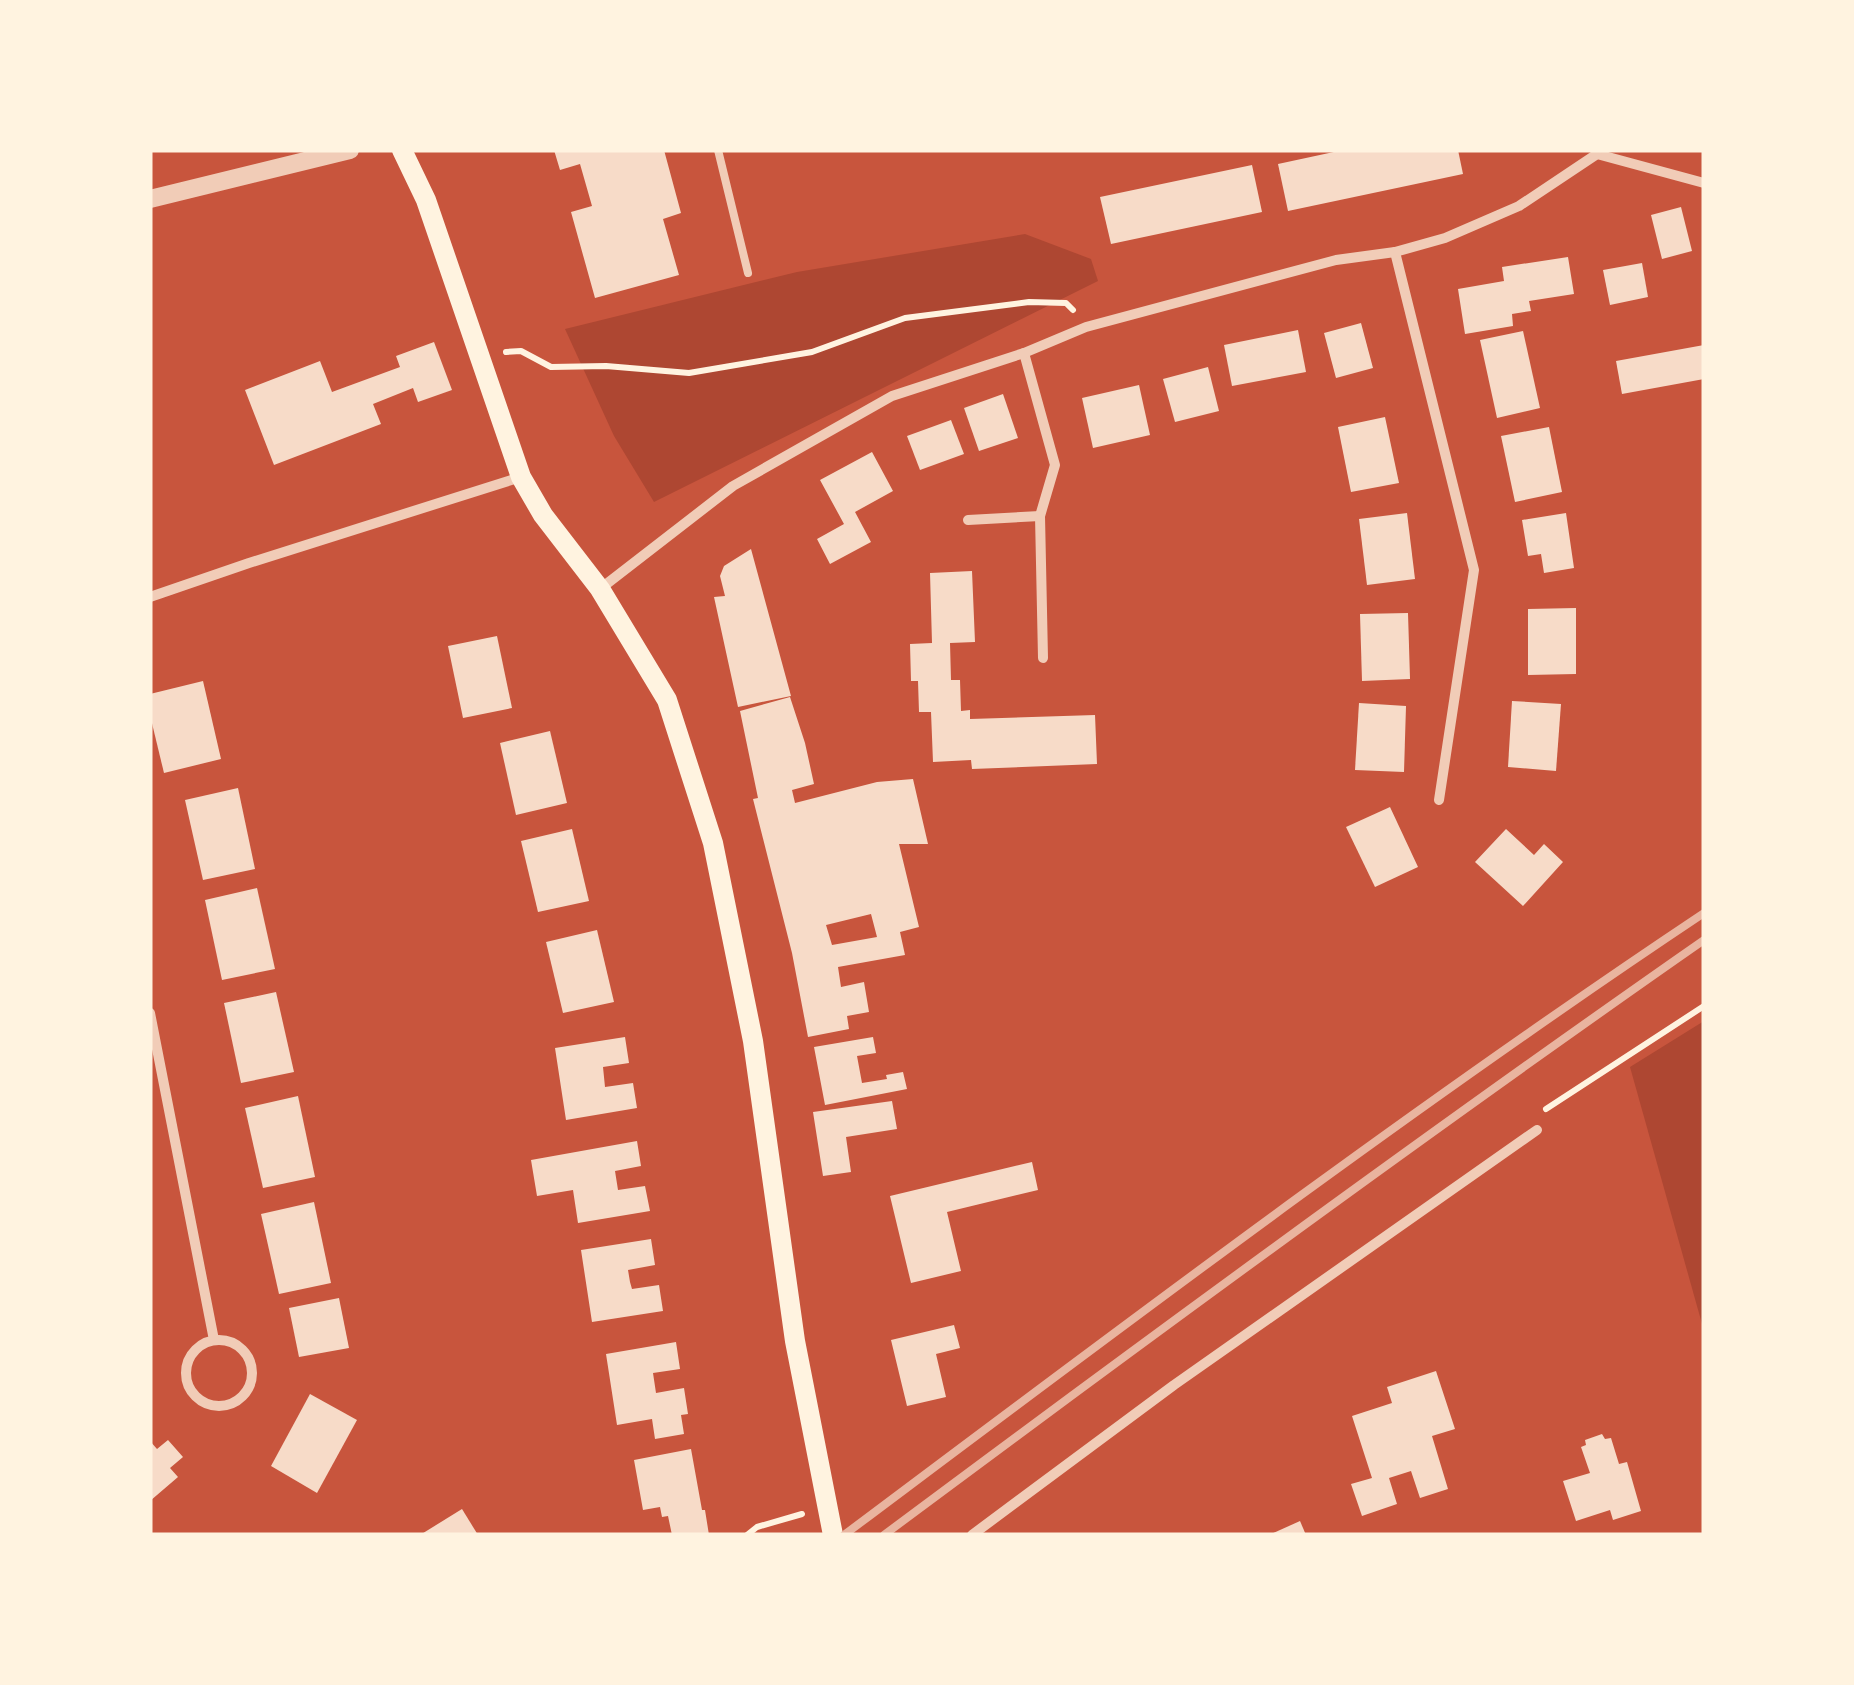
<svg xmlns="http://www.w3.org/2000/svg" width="1854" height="1685" font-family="Literata,serif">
<rect width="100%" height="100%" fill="#c8553d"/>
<g fill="#ae4732">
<polygon points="1025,234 1091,259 1098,281 654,502 614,436 565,329 797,272"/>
<polygon points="1704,1021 1704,1331 1630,1067"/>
</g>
<g fill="#f7dbc8" fill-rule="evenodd">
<polygon points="554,150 664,150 681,213 663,219 679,275 595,298 571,212 592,206 580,164 560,170"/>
<polygon points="1343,150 1458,150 1463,174 1288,211 1278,164"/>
<polygon points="1252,165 1262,212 1111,244 1100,197"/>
<polygon points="1681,207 1692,251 1662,259 1651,215"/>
<polygon points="1568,257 1574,294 1529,301 1531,311 1512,314 1513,326 1465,334 1458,289 1504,281 1502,267"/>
<polygon points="1642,263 1648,297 1610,305 1603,270"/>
<polygon points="1361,323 1373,368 1336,378 1324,333"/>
<polygon points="1298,330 1306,372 1232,386 1224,345"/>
<polygon points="1523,331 1540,408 1497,418 1480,340"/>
<polygon points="434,342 452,390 418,402 413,388 373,404 381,424 274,465 245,390 320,361 332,392 400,367 396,356"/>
<polygon points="1704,345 1704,379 1622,394 1616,361"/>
<polygon points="1208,367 1219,411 1175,422 1163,379"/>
<polygon points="1139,385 1150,435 1093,448 1082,398"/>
<polygon points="1003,394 1018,438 979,451 964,408"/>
<polygon points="1385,417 1399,483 1351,492 1338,427"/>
<polygon points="951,420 964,454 920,470 907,436"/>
<polygon points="1549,427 1562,492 1515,502 1501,436"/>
<polygon points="872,452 893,491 855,512 871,542 830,564 817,539 844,524 820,480"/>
<polygon points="1407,513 1415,579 1367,585 1359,519"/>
<polygon points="1566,513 1574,568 1544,573 1541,554 1528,556 1522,520"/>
<polygon points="751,549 791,696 738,707 714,597 725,596 720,576 724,566"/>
<polygon points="972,571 975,642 950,643 951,680 960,680 961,711 970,710 970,719 1095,715 1097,764 972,769 971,760 933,762 931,712 919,712 918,681 911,681 910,644 932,643 930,573"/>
<polygon points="1576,608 1576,674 1528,675 1528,609"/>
<polygon points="1408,613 1410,679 1362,681 1360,614"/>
<polygon points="497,636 512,708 463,718 448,646"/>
<polygon points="203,681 221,759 164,773 150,715 150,694"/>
<path d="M790,697L805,743L814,784L792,790L795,803L877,782L913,779L928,844H899L919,927L900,932L905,955L838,967L841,987L864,982L869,1012L847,1016L849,1029L808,1037L792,953L753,799L758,798L740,711ZM871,914L877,937L832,945L826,925Z"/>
<polygon points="1512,701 1561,704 1556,771 1508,767"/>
<polygon points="1359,703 1406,706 1404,772 1355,770"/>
<polygon points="550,731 567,803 516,815 500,743"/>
<polygon points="238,788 255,869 203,880 185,800"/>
<polygon points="1390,807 1418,867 1375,887 1346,827"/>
<polygon points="572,829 589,901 538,912 521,841"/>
<polygon points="1506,829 1534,855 1544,844 1563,862 1523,906 1475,862"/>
<polygon points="257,888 275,969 222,980 205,900"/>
<polygon points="597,930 614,1002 563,1013 546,942"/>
<polygon points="276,992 294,1072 241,1083 224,1003"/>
<polygon points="625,1037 629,1063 603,1067 605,1087 633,1083 637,1108 566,1120 555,1048"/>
<polygon points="873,1037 876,1053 857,1056 862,1083 887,1079 886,1075 903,1072 907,1089 825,1105 814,1047"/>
<polygon points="298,1096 315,1177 263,1188 245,1108"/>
<polygon points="892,1101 897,1129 846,1137 851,1172 823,1176 813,1112"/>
<polygon points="637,1141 641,1166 615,1171 618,1190 645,1186 650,1211 578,1223 573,1190 537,1196 531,1160"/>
<polygon points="1032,1162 1038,1190 947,1212 961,1271 911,1283 890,1196"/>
<polygon points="314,1202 331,1283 279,1294 261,1214"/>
<polygon points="651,1239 655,1265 628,1270 630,1282 632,1289 659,1285 663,1311 592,1322 581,1250"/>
<polygon points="339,1298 349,1348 299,1357 289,1308"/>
<polygon points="954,1325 960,1348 936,1354 946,1397 907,1406 891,1340"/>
<polygon points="676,1342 680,1369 653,1373 656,1393 684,1388 688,1414 681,1415 684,1434 655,1439 652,1419 617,1425 606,1354"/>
<polygon points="1436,1371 1455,1429 1432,1436 1448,1489 1420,1498 1411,1471 1389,1478 1397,1504 1362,1516 1351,1484 1372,1478 1352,1416 1392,1403 1387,1387"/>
<polygon points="310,1394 357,1420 317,1493 271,1466"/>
<polygon points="1602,1434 1605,1439 1611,1438 1619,1464 1627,1462 1641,1511 1613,1520 1610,1510 1576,1521 1563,1481 1590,1473 1581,1447 1586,1445 1585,1440"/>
<polygon points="168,1440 183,1457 170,1468 178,1477 150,1501 150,1441 157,1449"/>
<polygon points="691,1449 702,1510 705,1510 709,1535 672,1535 668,1516 662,1517 660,1507 643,1510 634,1460"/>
<polygon points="462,1509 478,1535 420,1535"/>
<polygon points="1300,1521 1306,1535 1269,1535"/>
</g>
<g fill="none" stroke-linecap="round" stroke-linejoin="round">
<g stroke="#fff3e0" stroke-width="6">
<polyline points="506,352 521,351 551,367 606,366 689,373 812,352 905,318 1029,302 1066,303 1073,310"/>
<polyline points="1546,1109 1704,1006"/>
<polyline points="747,1535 757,1527 802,1514"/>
</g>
<polyline stroke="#f1ccb7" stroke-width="8" points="718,150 748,273"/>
<g stroke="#f1ccb7" stroke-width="10">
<polyline points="1597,154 1704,183"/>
<polyline points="1395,252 1474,570 1439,800"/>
<polyline points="1024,353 1055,465 1040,516 1043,658"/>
<polyline points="968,520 1040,516"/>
<polyline points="600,589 733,486 892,396 1024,353 1086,327 1336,260 1395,252 1445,238 1519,206 1597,154"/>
<polyline points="150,597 249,563 521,477"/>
<polyline points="150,1013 214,1340"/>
<circle cx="219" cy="1373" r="33"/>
<polyline points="972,1535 1174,1385 1537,1130"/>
</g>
<polyline stroke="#f1ccb7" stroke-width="18" points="150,199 350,150"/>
<polyline stroke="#fff3e0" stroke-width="20" points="402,150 426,200 521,477 543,515 600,589 667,700 713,843 753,1041 795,1341 833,1535"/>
<g stroke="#e9b49f" stroke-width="8">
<path d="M844,1535C1127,1323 1410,1109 1704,913"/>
<path d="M884,1535C1155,1333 1427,1133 1704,940"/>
</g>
</g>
<rect width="1854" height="1685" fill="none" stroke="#fff3e0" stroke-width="305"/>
</svg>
